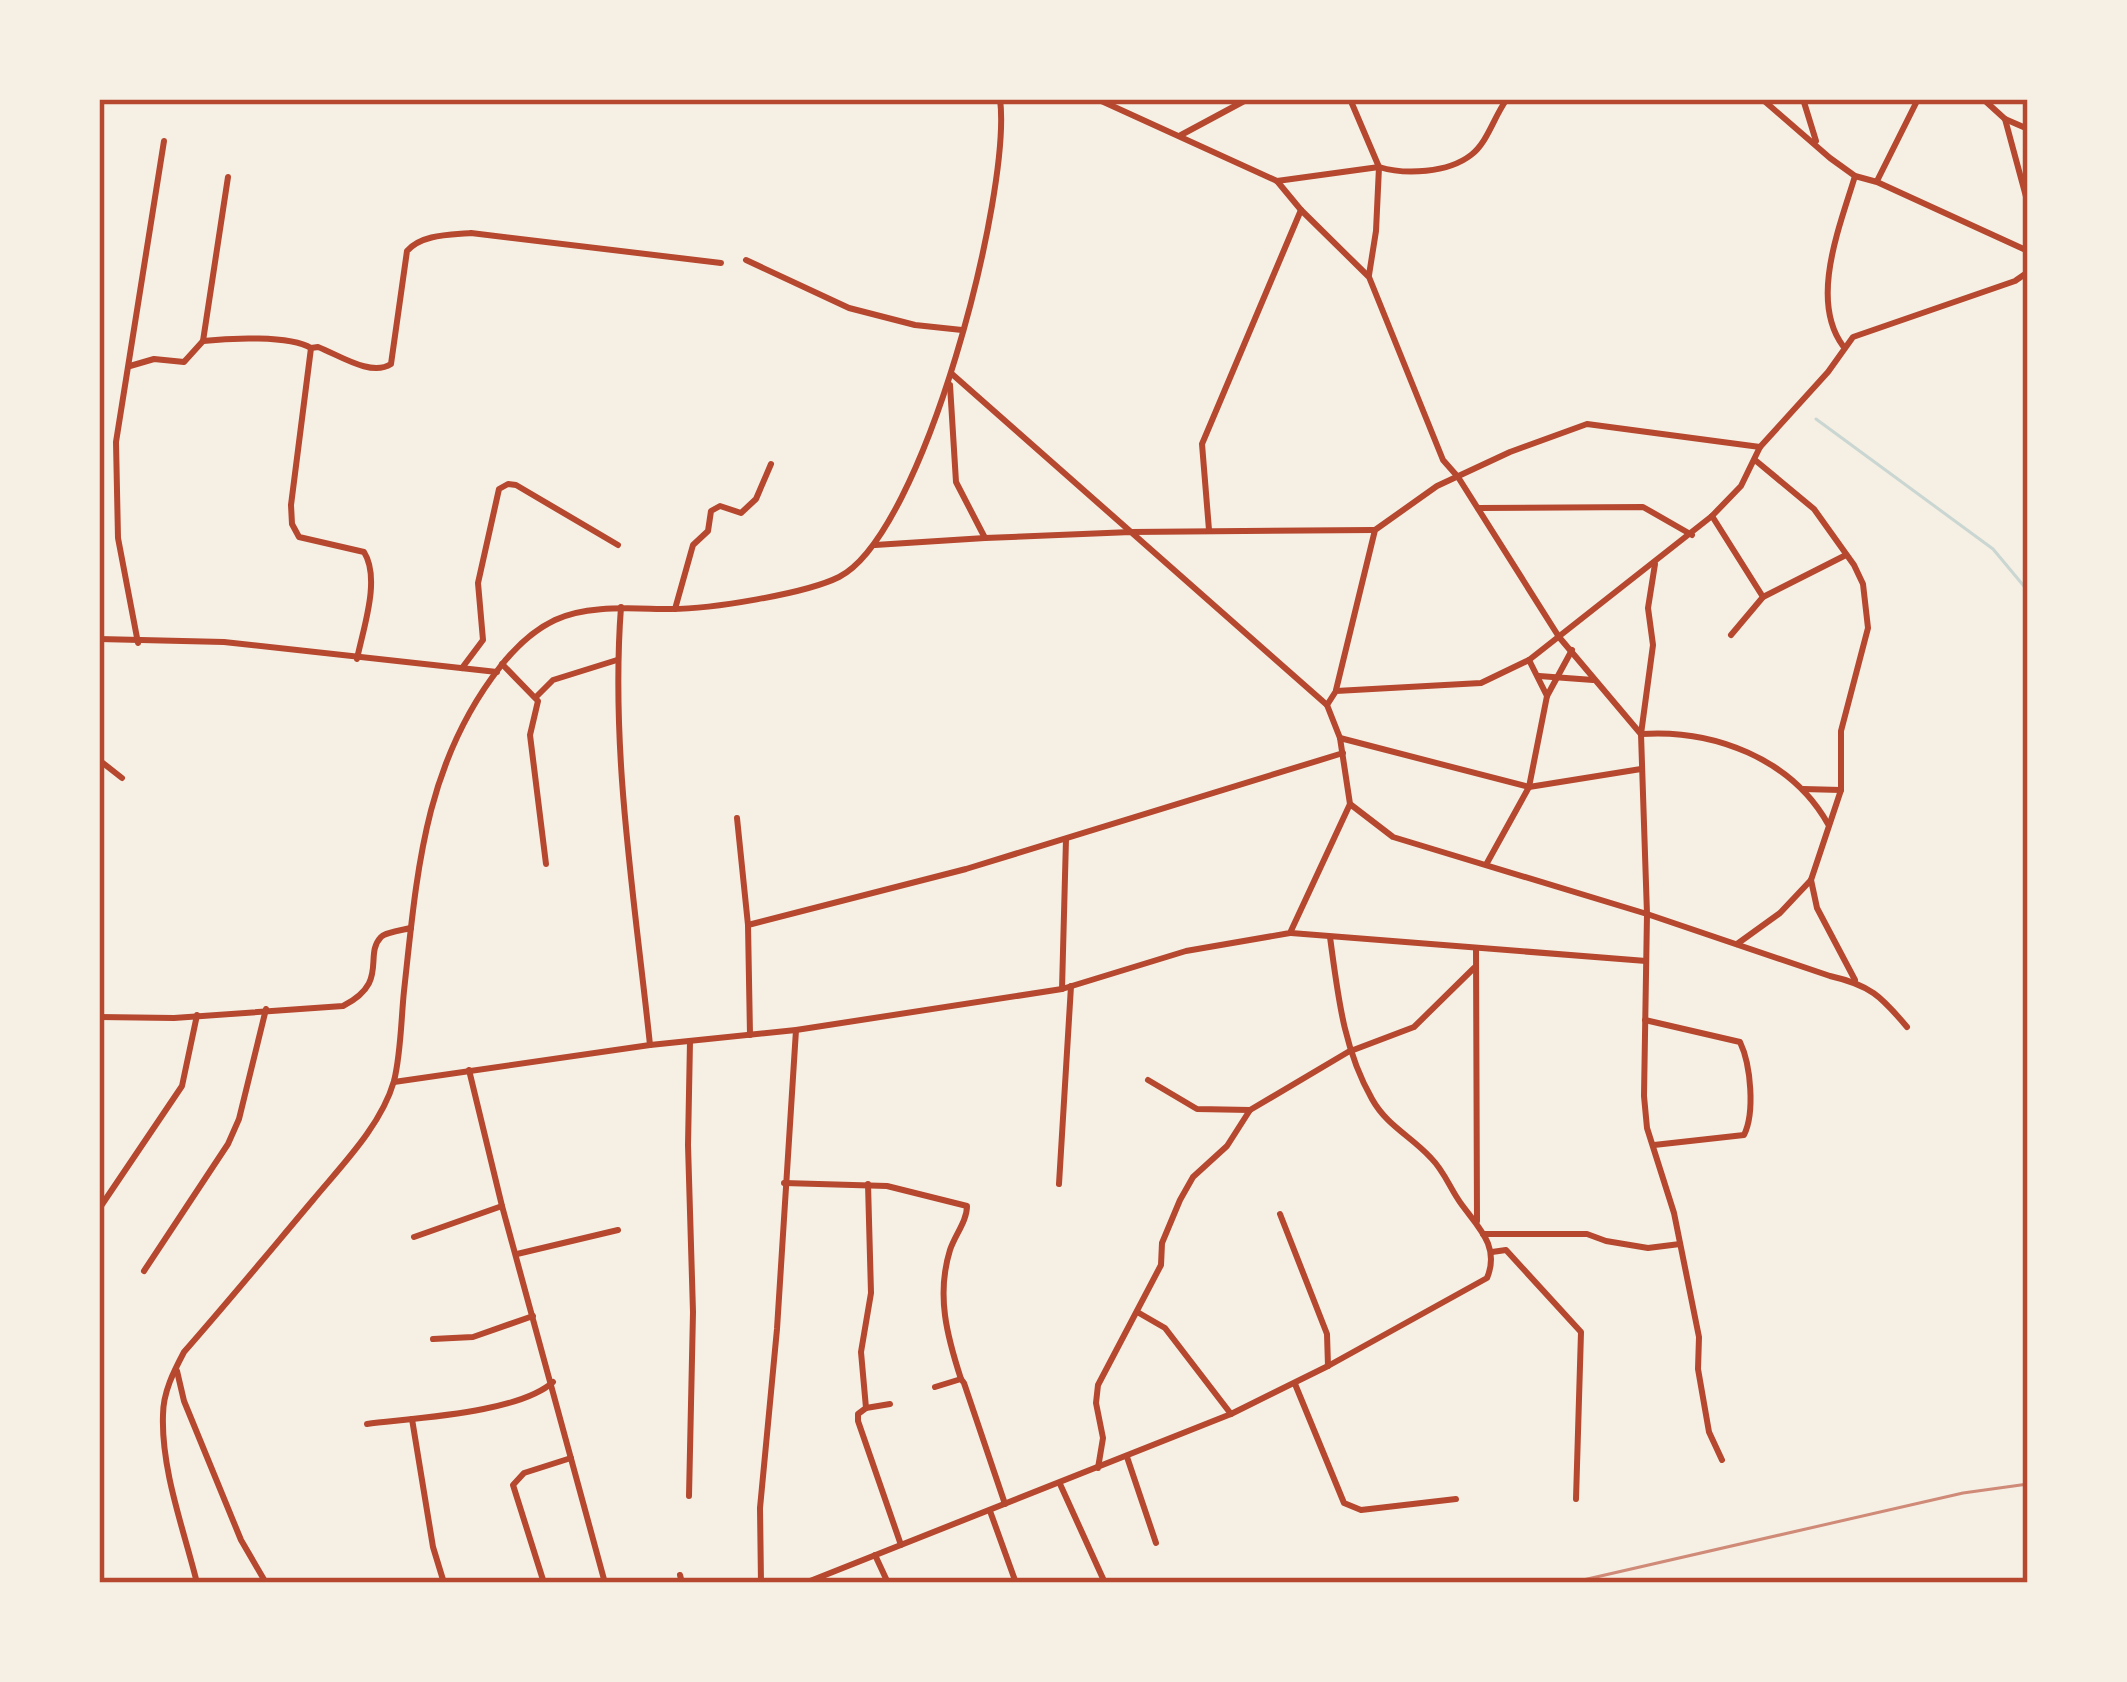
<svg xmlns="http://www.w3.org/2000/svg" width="2127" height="1682" font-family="'Sofia Sans Condensed',sans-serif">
<rect width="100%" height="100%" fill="#f6efe4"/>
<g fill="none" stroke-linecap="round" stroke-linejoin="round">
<polyline stroke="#c9d6d2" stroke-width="3" points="1816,419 1993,549 2028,591"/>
<g stroke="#b5482f" stroke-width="6">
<polyline points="1097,99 1277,181 1301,210 1369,277 1443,460 1458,477 1559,637 1640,733"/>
<polyline points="1350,99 1379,167 1376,231 1369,275"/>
<polyline points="1762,99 1830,158 1855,176 1877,182 2028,251"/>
<polyline points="1803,99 1816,141"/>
<polyline points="1983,99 2005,119 2028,129"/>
<polyline points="2005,119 2028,204"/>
<polyline points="1181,135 1248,99"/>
<path d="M1277,181L1379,167C1405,175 1448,173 1471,155C1488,142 1494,116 1507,99"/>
<polyline points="1877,181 1918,99"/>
<polyline points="746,260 849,308 915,325 962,330"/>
<polyline points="203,341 228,177"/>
<path d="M1843,346C1809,300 1840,226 1855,176"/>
<path d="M130,366L154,359L184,362L203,341C228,338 290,335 311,348"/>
<polyline points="952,374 1131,532 1374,530"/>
<path d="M950,385L956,482L985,538L1131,532L1327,705L1340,738L1350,804L1393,837L1647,914L1830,976C1870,985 1881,996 1907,1027"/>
<polyline points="1478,508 1643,507 1692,535"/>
<polyline points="1712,516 1763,597"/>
<polyline points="1209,530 1202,444 1301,210"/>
<polyline points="875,545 985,538"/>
<polyline points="1655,564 1648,608 1653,645 1641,734 1647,914 1644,1096 1647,1128 1674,1213 1699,1337 1698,1369 1709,1432 1722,1460"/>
<path d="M621,607C610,752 635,901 650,1045"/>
<polyline points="675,609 693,545 708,531 711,511 720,506 741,513 756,499 771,464"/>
<polyline points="1731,635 1763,597 1846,555"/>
<polyline points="99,639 224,642 497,672"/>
<polyline points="138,643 118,538 116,442 164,141"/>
<path d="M357,659C363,629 381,579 364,552L299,537L292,524L291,505L311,348L318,347C339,355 371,377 391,364L407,251C422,234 450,235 471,233L721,263"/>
<polyline points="1529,660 1547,696"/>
<polyline points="502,664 538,701 530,735 546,864"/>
<polyline points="462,668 483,640 478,583 499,489 508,484 516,485 618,545"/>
<polyline points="1539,676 1593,680"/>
<polyline points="1336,690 1375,530 1437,486 1510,452 1587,424 1760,447"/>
<polyline points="537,696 553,680 617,660"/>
<polyline points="1327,705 1336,691 1481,683 1529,660 1712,516 1741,486 1760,447 1828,372 1853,337 2015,281 2028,272"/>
<path d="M1641,734C1713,729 1791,758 1828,824"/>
<polyline points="1340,738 1529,787 1641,769"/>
<polyline points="99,760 122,778"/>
<polyline points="1803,789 1841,790"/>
<polyline points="737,818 748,925"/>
<polyline points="1487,863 1529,787 1547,696 1572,650"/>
<polyline points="1811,880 1817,908 1855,980"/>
<polyline points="1291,933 1646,961"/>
<polyline points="1737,944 1780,913 1811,880 1841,790 1841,731 1868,628 1863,584 1854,565 1814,509 1755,460"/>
<polyline points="1476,949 1477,1221"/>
<polyline points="1062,989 1066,839"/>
<path d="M99,1017L174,1018L343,1006C390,982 363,956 381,937C386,932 403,930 411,928"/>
<path d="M1645,1020L1740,1042C1751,1065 1755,1113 1744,1135L1654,1145"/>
<polyline points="750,1035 748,925 966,869 1343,753"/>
<polyline points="469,1070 502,1206 605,1583"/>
<polyline points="1148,1080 1197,1109 1250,1110"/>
<polyline points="394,1082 650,1045 796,1030 1062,989 1186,951 1290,933 1350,804"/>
<path d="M784,1183L887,1186L967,1206C967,1221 955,1235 950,1250C936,1295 947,1336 961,1379"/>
<polyline points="868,1184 871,1293 861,1352 866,1408 858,1414 858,1421 901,1545"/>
<polyline points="1059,1184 1071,986"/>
<polyline points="101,1206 182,1086 197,1015"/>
<polyline points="1280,1214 1327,1334 1328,1366"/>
<polyline points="1483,1234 1587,1234 1606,1241 1648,1248 1680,1244"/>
<polyline points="414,1237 502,1206"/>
<polyline points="1492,1252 1506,1250 1581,1332 1576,1499"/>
<polyline points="517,1254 618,1230"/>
<polyline points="144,1271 228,1144 239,1119 266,1009"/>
<polyline points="1139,1313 1165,1328 1231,1414"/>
<polyline points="433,1339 473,1337 533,1316"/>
<polyline points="177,1371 184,1401 241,1540 266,1583"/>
<polyline points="1295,1384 1344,1503 1361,1510 1456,1499"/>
<polyline points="935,1387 961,1379 964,1383 1005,1504"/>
<polyline points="866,1408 890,1404"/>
<polyline points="412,1419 433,1547 444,1583"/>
<path d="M367,1424C414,1418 519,1413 553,1382"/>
<polyline points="1127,1457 1156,1543"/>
<polyline points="1098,1468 1103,1438 1096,1403 1098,1385 1161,1265 1162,1243 1180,1200 1193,1177 1227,1146 1250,1110 1348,1052 1414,1027 1474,968"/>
<polyline points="1060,1484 1105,1583"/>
<polyline points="689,1496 693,1312 688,1145 690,1041"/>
<polyline points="990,1511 1016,1583"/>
<polyline points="875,1555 888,1583"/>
<polyline points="680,1575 682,1583"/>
<path d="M197,1583C184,1530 161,1470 163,1415C163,1392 174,1371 184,1352C228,1302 270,1251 313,1200C342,1165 381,1126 394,1081C401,1053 401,1020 404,991C417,873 424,764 500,667C514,649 534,630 555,620C588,604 635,609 671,609C710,609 805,594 839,577C924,534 1012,191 1000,99"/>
<polyline points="544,1583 513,1485 524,1473 571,1458"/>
<polyline points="761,1583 760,1508 777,1329 796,1030"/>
<path d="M805,1583L1231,1414L1328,1366L1487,1278C1500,1247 1479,1228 1462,1205C1450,1189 1445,1172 1431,1158C1411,1136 1387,1126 1372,1099C1343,1048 1338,995 1330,937"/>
</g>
<polyline stroke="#cf8b77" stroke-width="3" points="1570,1583 1963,1493 2028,1484"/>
</g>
<rect width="2127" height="1682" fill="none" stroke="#f6efe4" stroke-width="204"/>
<rect x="102" y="102" width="1923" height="1478" fill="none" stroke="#b5482f" stroke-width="4.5"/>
</svg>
